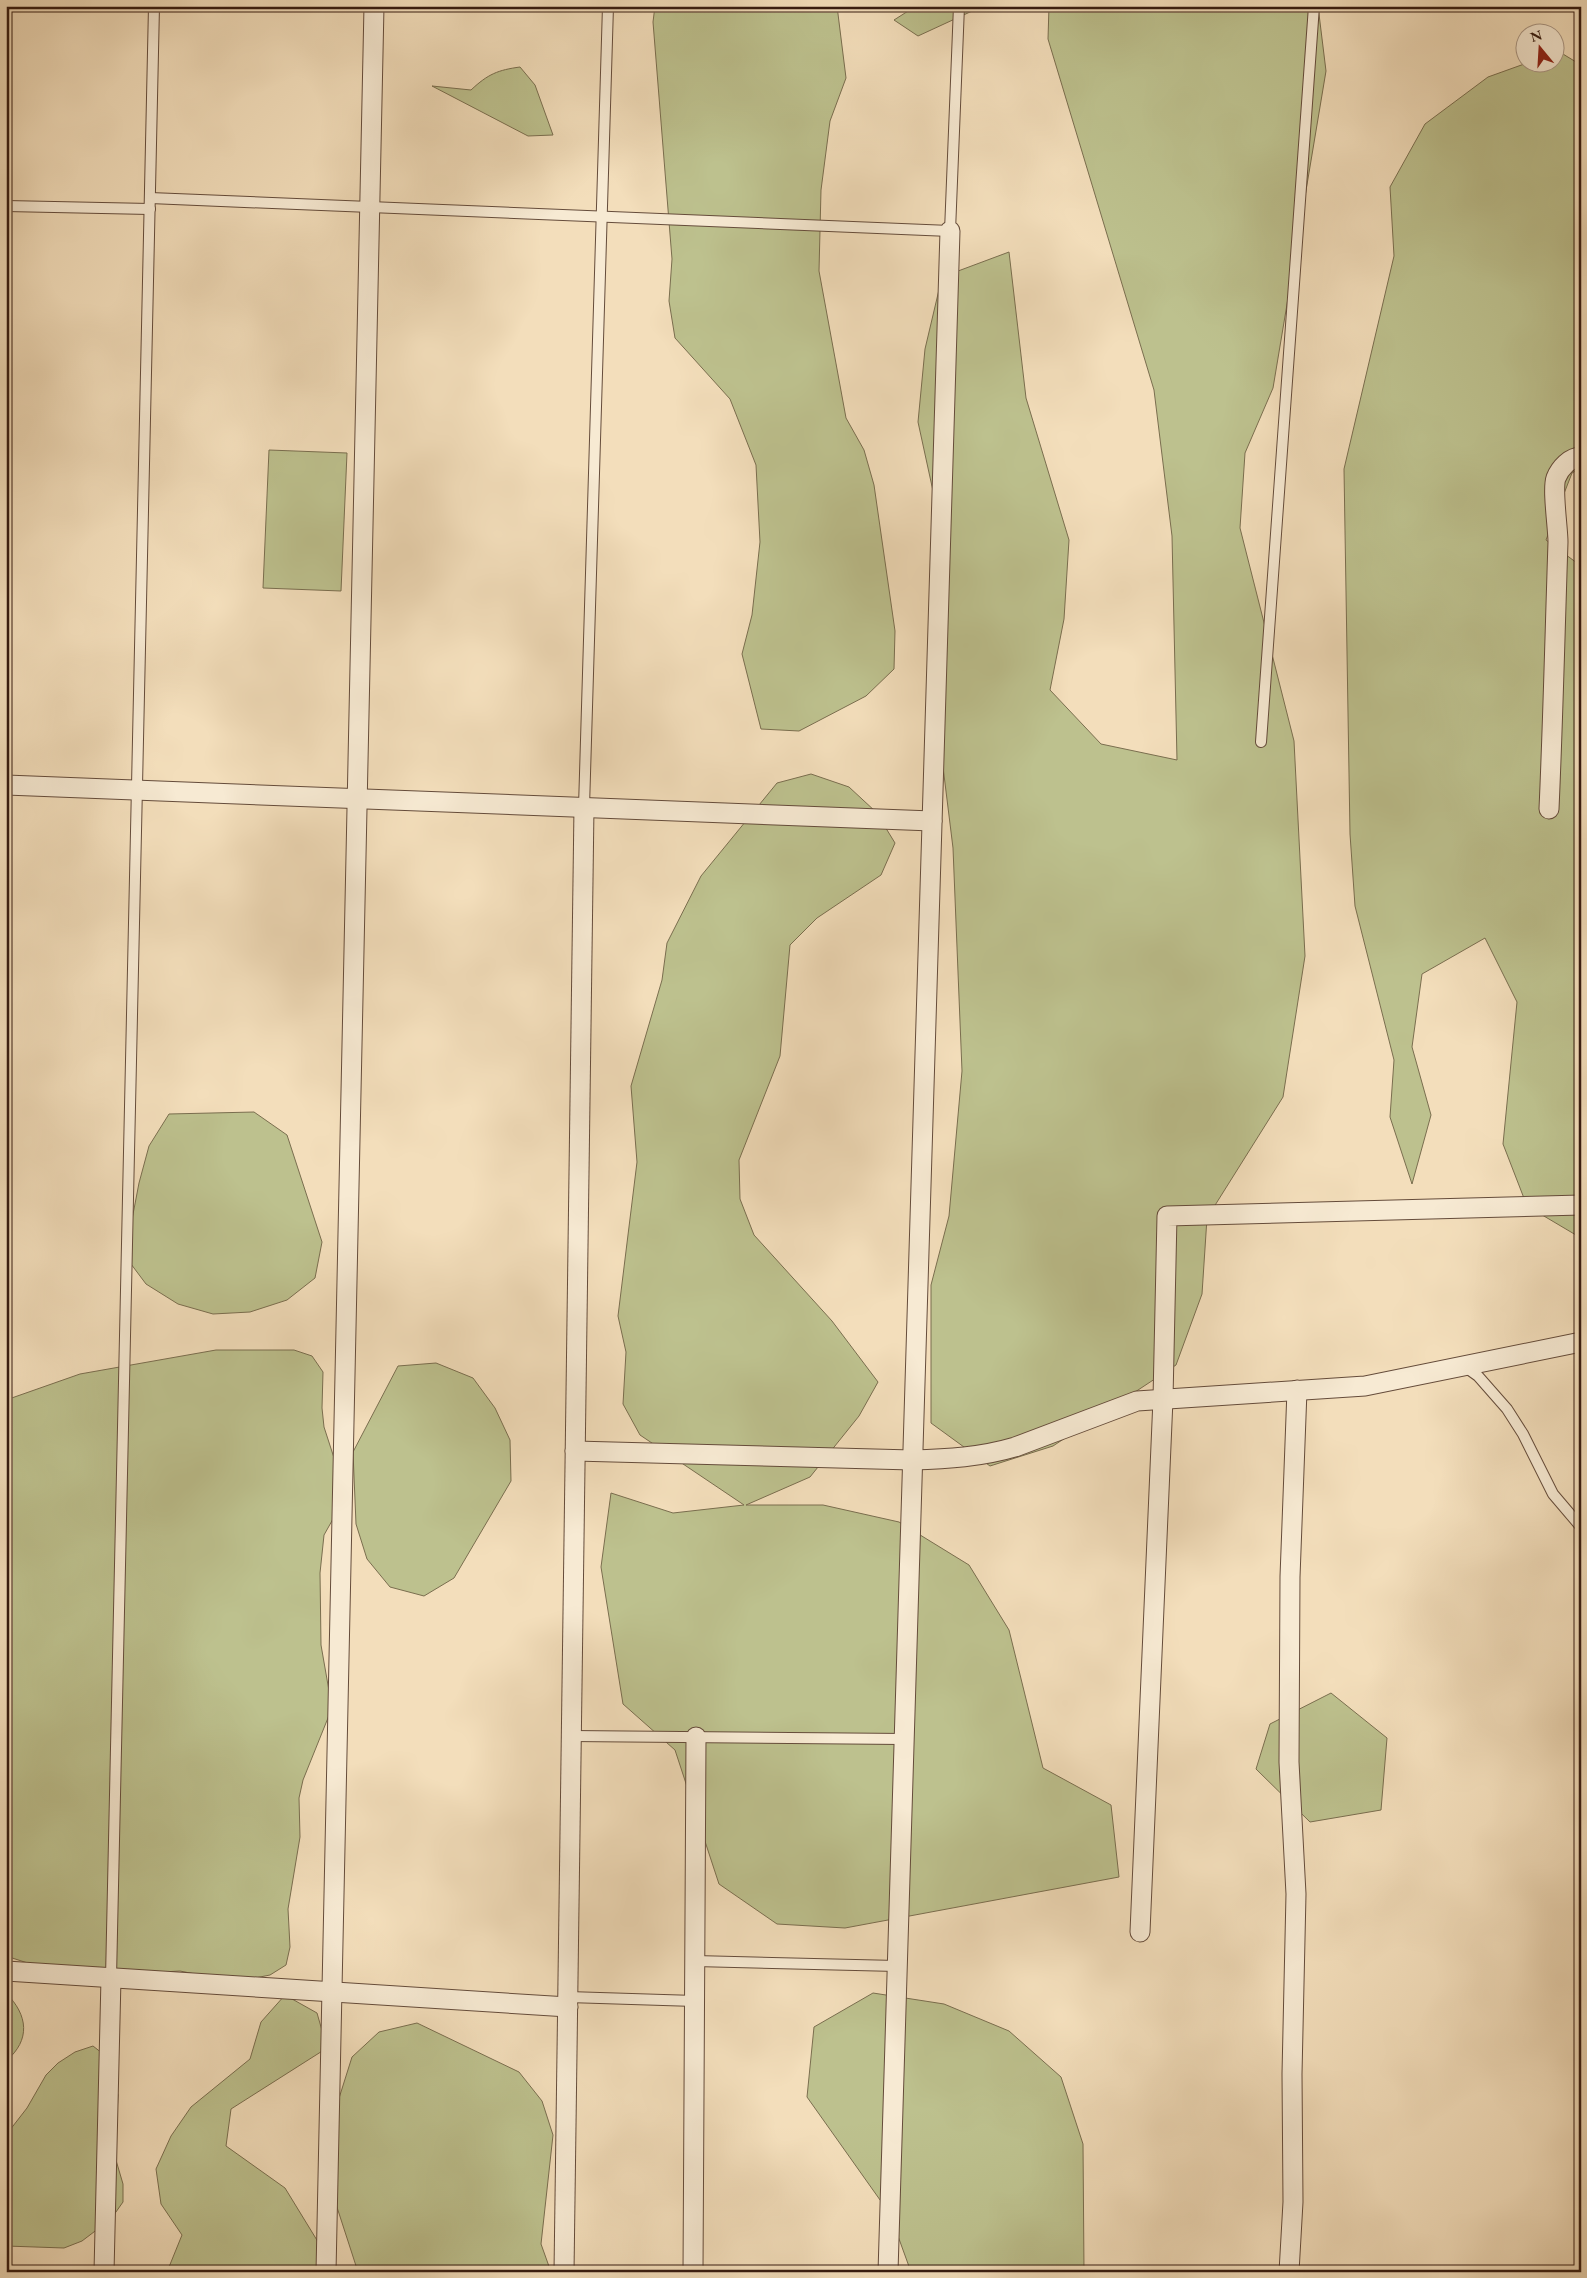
<svg xmlns="http://www.w3.org/2000/svg" width="1587" height="2278" font-family="'EB Garamond',serif">
<rect width="100%" height="100%" fill="#f3debb"/>
<filter id="stains"><feTurbulence type="fractalNoise" baseFrequency=".004" numOctaves="4"/><feColorMatrix values="0 0 0 0 .2 0 0 0 0 .09 0 0 0 0 .02 0 0 0 .5 -.17"/></filter>
<radialGradient id="worn" r=".72"><stop offset=".6" stop-color="#630" stop-opacity="0"/><stop offset="1" stop-color="#630" stop-opacity=".3"/></radialGradient>
<g fill="#bdc18e" stroke="#7a6e4f">
<polygon points="655,6 837,6 846,78 830,121 821,190 819,271 846,418 864,450 874,485 895,631 894,669 866,696 799,731 761,729 742,654 752,615 760,542 756,465 730,399 675,338 669,301 672,259 653,22"/>
<polygon points="916,6 983,6 918,36 894,20"/>
<polygon points="1049,6 1318,6 1326,71 1273,388 1245,453 1240,528 1294,741 1305,956 1283,1097 1207,1218 1202,1294 1176,1365 1053,1446 990,1466 931,1423 931,1285 949,1216 962,1071 953,848 935,702 948,560 918,422 925,349 942,277 1009,252 1026,398 1069,540 1064,619 1050,690 1101,744 1177,760 1172,536 1154,390 1048,39"/>
<polygon points="1558,51 1581,65 1581,468 1572,473 1546,540 1581,566 1581,1238 1527,1206 1503,1144 1517,1002 1485,938 1422,974 1412,1047 1431,1115 1412,1184 1390,1117 1394,1060 1355,906 1350,834 1344,469 1394,256 1390,187 1425,124 1488,77 1527,63 1554,62 1555,52"/>
<path d="M520,67L535,85L553,135L528,136L432,86L471,90C488,74 498,70 520,67Z"/>
<polygon points="269,450 347,453 341,591 263,588"/>
<polygon points="811,774 849,787 876,812 895,843 881,875 817,918 790,945 780,1056 739,1160 740,1199 754,1235 832,1321 878,1382 859,1416 810,1477 746,1505 823,1505 899,1522 969,1565 1009,1630 1043,1768 1111,1805 1119,1877 845,1928 777,1924 719,1884 675,1750 623,1704 601,1567 611,1493 673,1513 744,1505 640,1435 623,1404 626,1352 618,1316 637,1162 631,1086 662,980 667,943 701,876 777,783"/>
<polygon points="254,1112 287,1135 322,1242 315,1278 287,1300 250,1312 213,1314 178,1304 146,1284 125,1256 139,1183 149,1146 169,1114"/>
<polygon points="216,1350 294,1350 312,1356 323,1372 322,1408 324,1427 336,1464 333,1519 324,1535 320,1573 321,1645 332,1708 303,1780 299,1798 300,1837 288,1909 290,1947 286,1965 270,1975 235,1982 180,1971 71,1977 6,1956 6,1400 80,1374"/>
<polygon points="436,1363 473,1378 495,1408 510,1440 511,1481 454,1578 424,1596 390,1587 367,1559 356,1524 353,1452 398,1366"/>
<polygon points="1331,1693 1387,1738 1381,1810 1310,1822 1256,1769 1270,1724"/>
<path d="M6,1993C28,2015 31,2040 6,2061Z"/>
<polygon points="873,1993 944,2004 1009,2031 1061,2077 1083,2144 1084,2272 911,2272 890,2214 807,2097 814,2027"/>
<polygon points="285,1995 317,2013 327,2048 231,2109 226,2146 285,2188 323,2250 331,2272 158,2272 169,2267 182,2235 161,2204 156,2169 171,2136 191,2107 250,2059 261,2022"/>
<polygon points="417,2023 519,2072 542,2101 553,2135 541,2244 551,2272 358,2272 334,2198 329,2130 352,2057 379,2032"/>
<polygon points="93,2046 107,2057 118,2095 117,2115 113,2132 113,2150 123,2184 123,2202 111,2219 82,2241 64,2248 6,2246 6,2135 27,2108 46,2075 58,2063 75,2052"/>
</g>
<g fill="none" stroke-linecap="round" stroke-linejoin="round">
<defs>
<g id="lane">
<polyline points="150,198 950,231 959,6"/>
<polyline points="6,206 150,209"/>
<polyline points="1261,742 1314,6"/>
<polyline points="584,807 608,6"/>
<polyline points="1464,1366 1478,1376 1507,1409 1523,1434 1553,1494 1581,1527"/>
<polyline points="571,1736 904,1739"/>
<polyline points="695,1961 897,1966"/>
<polyline points="111,1978 154,6"/>
<polyline points="568,1997 695,2001"/>
</g>
<g id="street">
<polyline points="6,785 932,821"/>
<path d="M1549,809C1553,720 1555,631 1558,542C1558,528 1552,489 1556,478C1560,468 1570,457 1581,457"/>
<path d="M575,1451L912,1460C948,1459 981,1457 1015,1447L1137,1401L1365,1386L1581,1342"/>
<polyline points="1140,1932 1163,1399 1167,1216 1581,1205"/>
<polyline points="6,1971 568,2007"/>
<polyline points="104,2272 111,1978"/>
<polyline points="326,2272 374,6"/>
<polyline points="564,2272 584,807"/>
<polyline points="693,2272 696,1737"/>
<polyline points="888,2272 950,231"/>
<polyline points="1289,2272 1293,2202 1292,2074 1296,1894 1289,1762 1290,1577 1297,1390"/>
</g>
</defs>
<use href="#lane" stroke="#654c3b" stroke-width="12"/>
<use href="#street" stroke="#654c3b" stroke-width="21"/>
<use href="#lane" stroke="#f7ead3" stroke-width="10"/>
<use href="#street" stroke="#f7ead3" stroke-width="19"/>
</g>
<rect width="1587" height="2278" fill="none" stroke="#f3debb" stroke-width="25"/>
<rect x="8" y="8" width="1572" height="2263" fill="none" stroke="#361b10" stroke-width="2.5"/>
<rect x="12" y="12" width="1562" height="2253" fill="none" stroke="#361b10"/>
<g transform="translate(1540 48) rotate(342)"><circle r="24" fill="#f7ead3" stroke="#aa9785"/>
<path d="M0-4L9 19L0 12L-9 19Z" fill="#8f2418"/>
<text y="-8" font-size="14" font-weight="bold" text-anchor="middle" fill="#361b10">N</text>
</g>
<rect width="100%" height="100%" filter="url(#stains)"/>
<rect width="100%" height="100%" fill="url(#worn)"/>
</svg>
